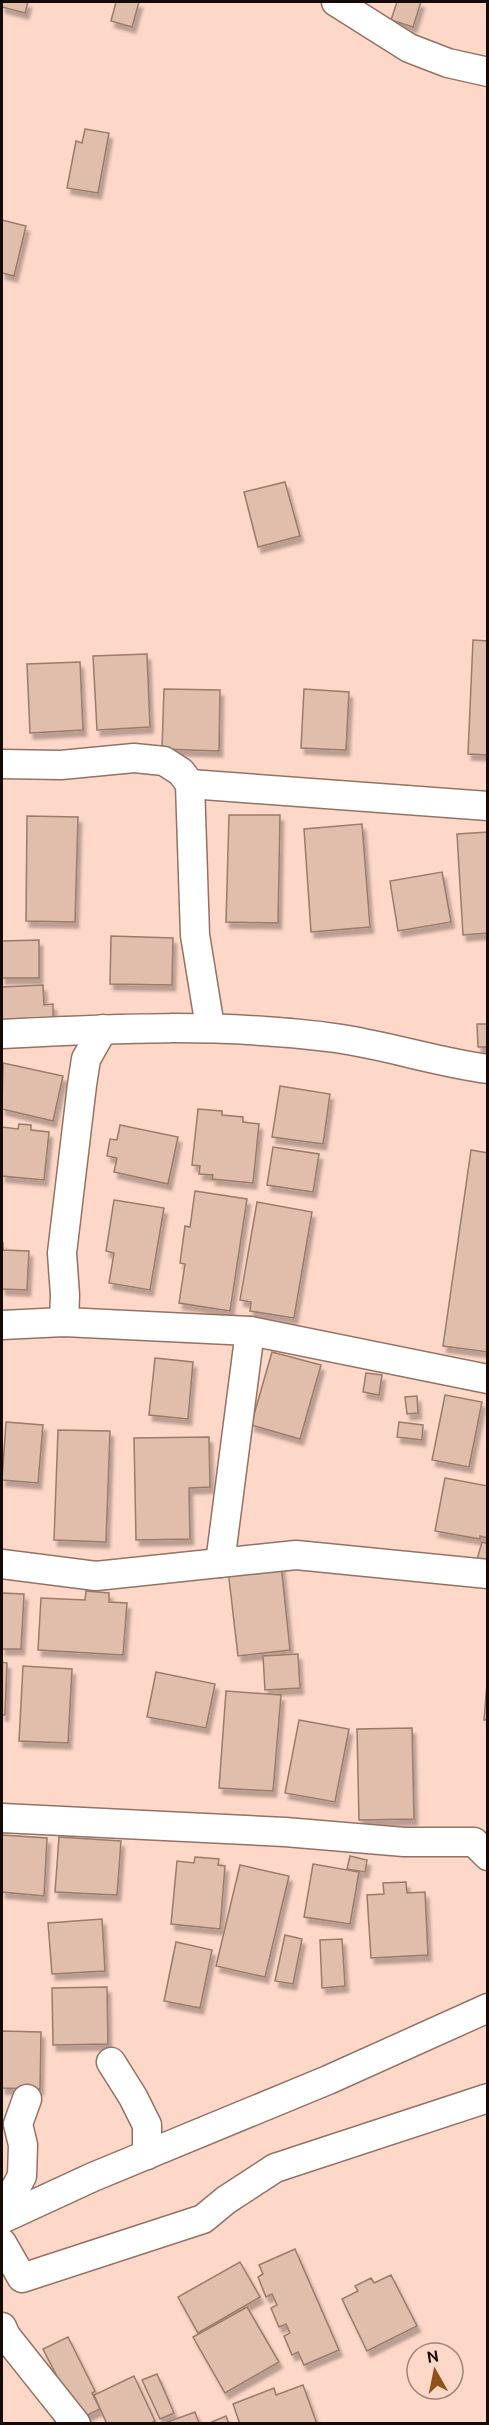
<svg xmlns="http://www.w3.org/2000/svg" width="489" height="2425" font-family="Ubuntu,sans-serif">
<defs>
<filter id="shadow"><feDropShadow dx="3.5" dy="6" stdDeviation="1.5" flood-color="#0004"/></filter>
</defs>
<rect width="100%" height="100%" fill="#fdd7c8"/>
<g fill="#e0beab" stroke="#9a7b69" stroke-width="1.5" filter="url(#shadow)">
<polygon points="2,2 28,2 25,13 2,7"/>
<polygon points="116,2 139,2 132,27 111,21"/>
<polygon points="397,2 421,2 413,27 391,20"/>
<polygon points="85,129 109,133 98,193 67,188 76,141 82,143"/>
<polygon points="2,220 26,226 14,276 2,273"/>
<polygon points="285,482 300,536 258,547 244,492"/>
<polygon points="473,640 488,641 488,755 468,754"/>
<polygon points="147,654 150,727 97,730 93,656"/>
<polygon points="80,662 83,730 30,733 27,664"/>
<polygon points="164,689 220,690 219,751 162,749"/>
<polygon points="304,689 349,692 346,750 301,748"/>
<polygon points="229,815 280,815 278,923 226,922"/>
<polygon points="27,816 78,817 75,922 26,921"/>
<polygon points="362,824 370,927 311,932 304,829"/>
<polygon points="488,832 488,933 463,935 457,834"/>
<polygon points="442,872 451,922 398,931 390,881"/>
<polygon points="111,936 173,938 172,985 110,984"/>
<polygon points="39,940 39,978 2,978 2,941"/>
<polygon points="43,985 44,1005 53,1004 53,1027 2,1024 2,987"/>
<polygon points="477,1024 488,1024 488,1047 478,1047"/>
<polygon points="3,1063 63,1076 53,1121 2,1109"/>
<polygon points="280,1086 330,1094 323,1144 272,1137"/>
<polygon points="198,1109 222,1111 222,1115 243,1117 243,1122 259,1124 253,1183 212,1179 213,1175 199,1174 200,1166 192,1165"/>
<polygon points="19,1124 31,1125 31,1130 49,1132 44,1180 2,1176 2,1127 18,1129"/>
<polygon points="120,1125 178,1137 168,1184 114,1172 117,1158 107,1156 110,1139 117,1140"/>
<polygon points="273,1147 319,1154 313,1192 267,1185"/>
<polygon points="471,1150 488,1153 488,1352 443,1346"/>
<polygon points="195,1191 247,1199 230,1311 179,1303 185,1264 180,1263 185,1226 190,1227"/>
<polygon points="114,1200 164,1208 150,1290 109,1283 114,1253 106,1251"/>
<polygon points="257,1202 312,1212 294,1318 250,1311 251,1302 240,1300"/>
<polygon points="2,1243 3,1243 3,1250 29,1251 27,1290 2,1289"/>
<polygon points="272,1352 321,1365 300,1439 251,1425"/>
<polygon points="155,1358 193,1362 188,1419 149,1415"/>
<polygon points="366,1373 382,1375 379,1395 363,1392"/>
<polygon points="445,1395 482,1402 469,1467 432,1460"/>
<polygon points="417,1396 418,1413 407,1414 405,1397"/>
<polygon points="6,1422 43,1425 38,1483 2,1480"/>
<polygon points="399,1422 423,1425 422,1440 397,1437"/>
<polygon points="58,1430 110,1431 106,1542 54,1540"/>
<polygon points="209,1437 210,1487 189,1488 190,1539 136,1540 134,1438"/>
<polygon points="445,1478 488,1486 488,1538 480,1536 480,1539 435,1531"/>
<polygon points="482,1542 488,1544 488,1567 476,1563"/>
<polygon points="281,1564 290,1650 238,1656 228,1570"/>
<polygon points="86,1591 109,1593 109,1602 127,1603 123,1655 38,1650 41,1598 85,1600"/>
<polygon points="2,1593 24,1594 21,1649 2,1649"/>
<polygon points="298,1654 300,1688 265,1690 263,1656"/>
<polygon points="2,1662 7,1663 5,1715 2,1715"/>
<polygon points="23,1666 72,1669 68,1743 19,1741"/>
<polygon points="156,1672 215,1684 206,1728 147,1717"/>
<polygon points="488,1672 488,1720 484,1720"/>
<polygon points="226,1691 281,1695 273,1791 219,1788"/>
<polygon points="299,1720 349,1729 335,1802 285,1793"/>
<polygon points="412,1728 414,1819 359,1820 357,1729"/>
<polygon points="2,1835 47,1838 44,1896 2,1892"/>
<polygon points="59,1837 121,1841 117,1895 55,1892"/>
<polygon points="350,1856 367,1860 365,1872 347,1869"/>
<polygon points="195,1857 219,1859 218,1865 225,1866 220,1929 171,1924 177,1861 194,1863"/>
<polygon points="313,1864 359,1872 350,1924 304,1917"/>
<polygon points="240,1865 289,1876 265,1977 216,1966"/>
<polygon points="406,1882 407,1893 425,1892 428,1955 371,1958 367,1895 384,1894 383,1883"/>
<polygon points="102,1919 105,1971 52,1974 48,1923"/>
<polygon points="285,1935 302,1939 293,1984 275,1981"/>
<polygon points="342,1939 345,1986 322,1988 320,1940"/>
<polygon points="176,1942 212,1950 200,2008 164,2001"/>
<polygon points="107,1987 108,2044 53,2045 52,1988"/>
<polygon points="2,2031 41,2032 40,2089 2,2088"/>
<polygon points="295,2249 339,2350 304,2365 298,2352 292,2355 284,2336 290,2333 286,2324 279,2327 271,2308 277,2305 272,2294 266,2297 258,2277 263,2274 259,2265"/>
<polygon points="240,2262 260,2297 198,2333 178,2297"/>
<polygon points="391,2275 417,2326 367,2351 342,2299 358,2291 355,2286 371,2278 374,2283"/>
<polygon points="247,2307 279,2362 225,2393 193,2337"/>
<polygon points="68,2337 95,2391 92,2393 100,2409 79,2419 43,2349"/>
<polygon points="157,2374 174,2413 160,2419 142,2380"/>
<polygon points="134,2376 155,2421 150,2424 107,2424 94,2395"/>
<polygon points="303,2385 317,2424 240,2424 233,2404 274,2388 276,2395"/>
<polygon points="195,2412 199,2423 162,2424"/>
<polygon points="226,2416 229,2424 207,2424"/>
</g>
<g fill="none" stroke-linecap="round" stroke-linejoin="round">
<defs>
<g id="minor">
<polyline points="336,2 409,48 448,63 488,72"/>
<polyline points="2,764 61,765 134,758 164,761 181,772 190,784 195,935 210,1027"/>
<polyline points="190,784 488,806"/>
<path d="M2,1034C113,1028 224,1023 335,1038C386,1045 436,1062 488,1069"/>
<polyline points="64,1322 65,1295 62,1253 82,1085 86,1059 103,1029"/>
<polyline points="2,1325 64,1322 250,1331 488,1379"/>
<polyline points="220,1563 250,1331"/>
<polyline points="2,1564 96,1576 296,1555 488,1574"/>
<polyline points="2,1818 285,1832 404,1842 474,1842 488,1856"/>
<polyline points="111,2062 133,2097 147,2125 147,2155"/>
<polyline points="2,2213 22,2176 23,2145 18,2124 27,2099"/>
<polyline points="2,2219 93,2177 328,2080 488,2008"/>
<polyline points="2,2243 22,2278 203,2219 226,2200 275,2168 488,2098"/>
<polyline points="2,2327 6,2336 76,2424"/>
</g>
</defs>
<use href="#minor" stroke="#937264" stroke-width="31"/>
<use href="#minor" stroke="#fff" stroke-width="28"/>
</g>
<rect width="489" height="2425" fill="none" stroke="#160a06" stroke-width="6"/>
<g transform="translate(435 2371) rotate(351)"><circle r="28" fill="#fdd7c8" stroke="#a1857a" stroke-width="1.5"/>
<path d="M0-4.5L10 22L0 15L-10 22Z" fill="#91511b"/>
<text y="-9" font-size="16" font-weight="bold" text-anchor="middle" fill="#160a06">N</text>
</g>
</svg>
